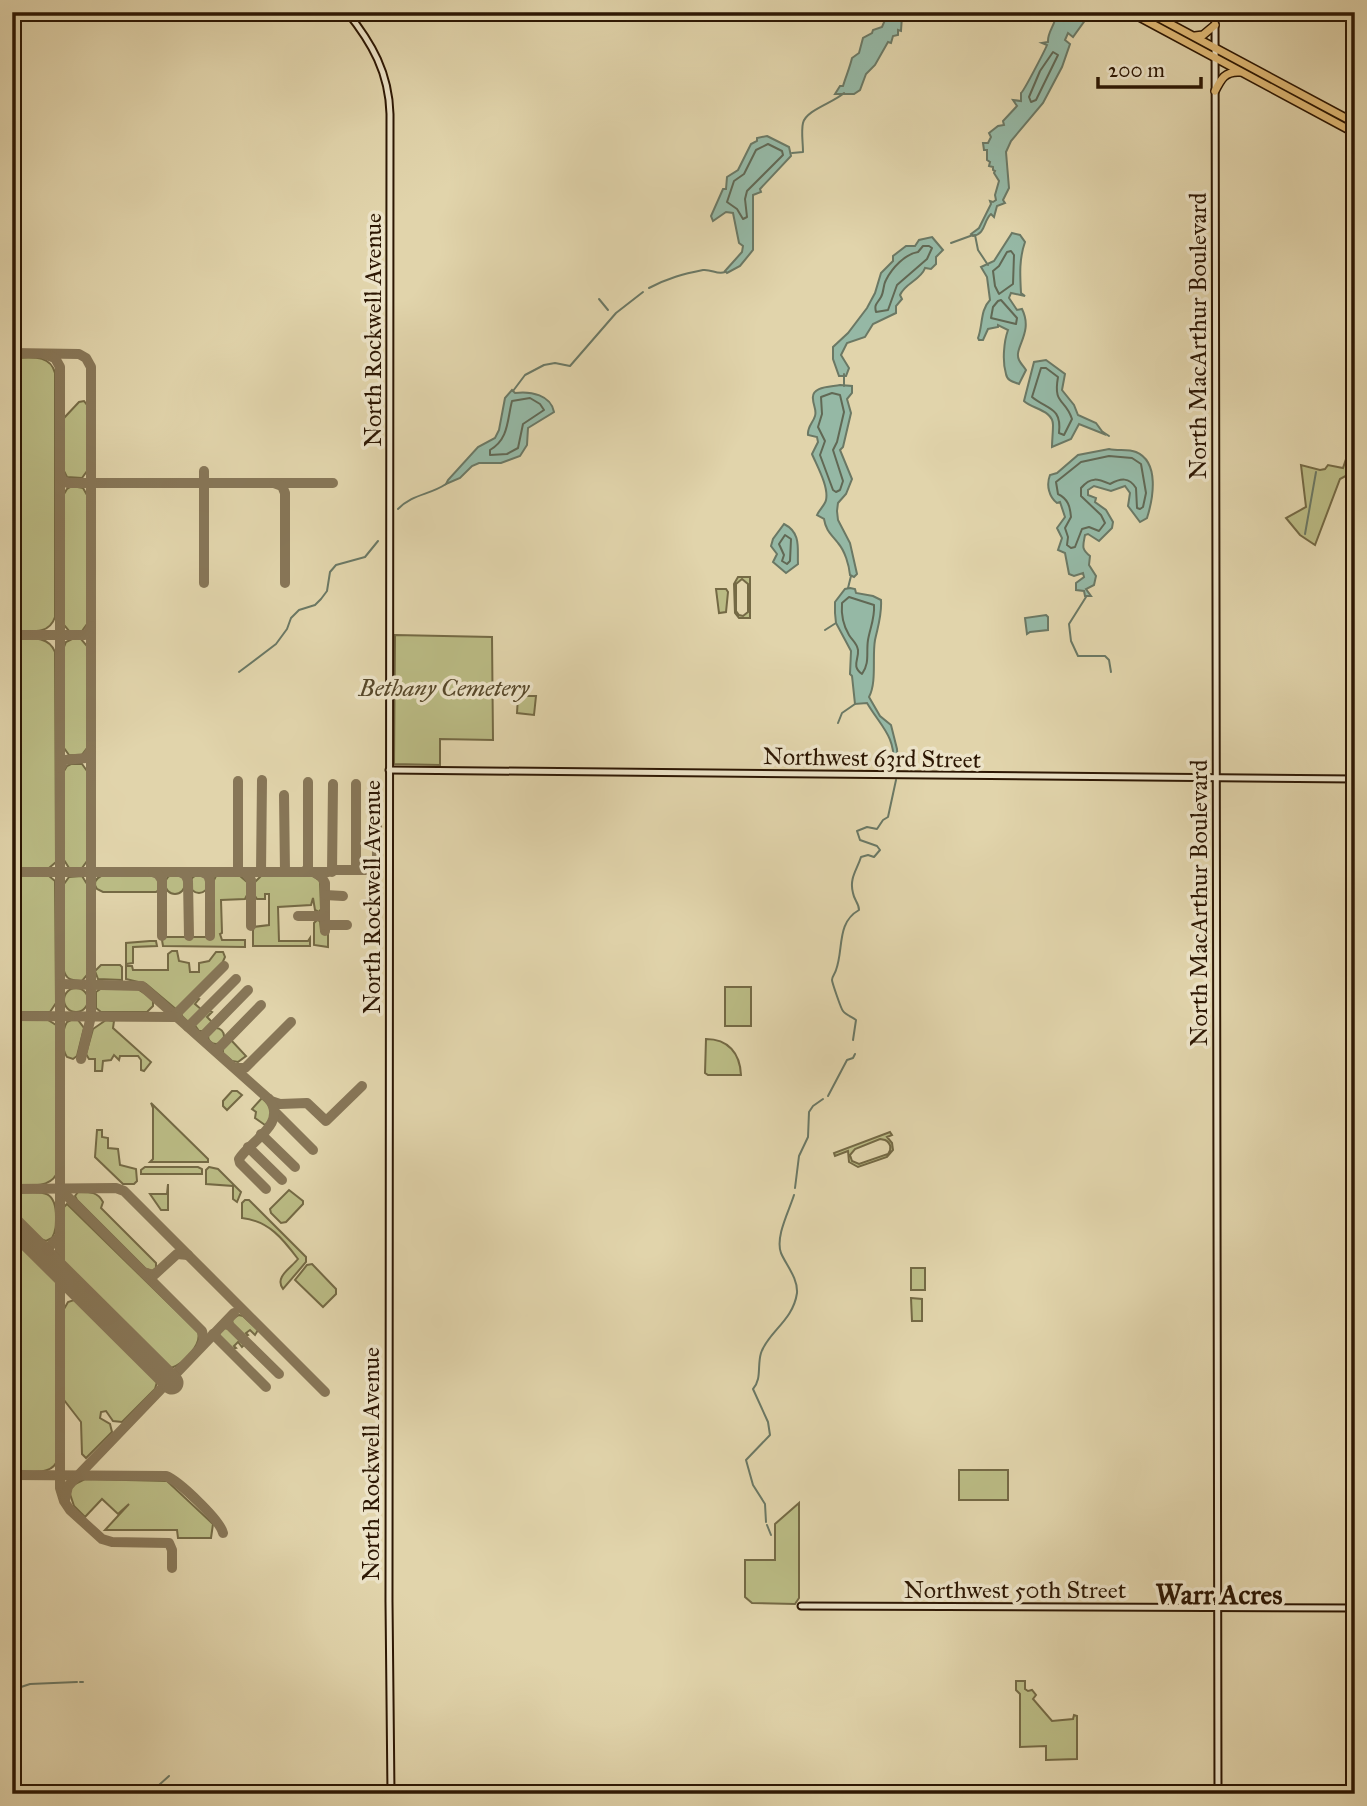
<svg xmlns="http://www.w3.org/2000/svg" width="1367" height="1806" font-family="'IM FELL Great Primer',serif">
<rect width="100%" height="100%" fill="#e1d4ab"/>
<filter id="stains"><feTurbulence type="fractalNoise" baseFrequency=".00286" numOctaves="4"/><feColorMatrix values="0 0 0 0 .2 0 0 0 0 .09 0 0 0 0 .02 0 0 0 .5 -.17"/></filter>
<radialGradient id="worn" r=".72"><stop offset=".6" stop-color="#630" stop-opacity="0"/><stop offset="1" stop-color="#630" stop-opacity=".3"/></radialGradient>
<g fill="#babb84" stroke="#746944" stroke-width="2" fill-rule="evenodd">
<path d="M12,358C29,358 50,353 55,373V617C49,636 29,631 12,631Z"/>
<polygon points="84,401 87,405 87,471 82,478 67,477 64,471 64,418 79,402"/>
<polygon points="1355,456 1355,471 1340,479 1315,545 1300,535 1286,518 1306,507 1301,465 1320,470 1325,469 1328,465 1343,468 1346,459"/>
<polygon points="72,486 83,488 87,495 87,624 82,631 69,631 64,625 64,494 67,489"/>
<path d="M738,577H750V618H739L735,613L734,584ZM742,579L748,584V612L743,616L739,615L736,611V584Z"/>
<polygon points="716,589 726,589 728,592 726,612 719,613"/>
<polygon points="395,635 492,637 493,740 440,739 440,765 394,764"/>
<path d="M12,639C28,639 48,634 55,652L56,862L49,868H12Z"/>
<polygon points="72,639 81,639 87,646 87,748 81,756 69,755 64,748 64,647 66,642"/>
<polygon points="518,696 536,696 534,715 517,713"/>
<polygon points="71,764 82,764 87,771 87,861 82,868 69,868 64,860 64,771 67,766"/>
<circle cx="175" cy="884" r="10"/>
<circle cx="199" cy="884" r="9"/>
<polygon points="12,876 49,876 55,881 56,1003 50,1012 12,1012"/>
<path d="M82,876L87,884V975L82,981C73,980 67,981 64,971V884L69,877Z"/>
<path d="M101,876H156L159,879L160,889L156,892H103L97,889C93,884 95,879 101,876Z"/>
<polygon points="216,876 240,876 247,882 247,895 245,899 221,900 222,933 220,934 222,940 245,940 245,947 163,946 162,940 165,937 213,937 213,882"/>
<polygon points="261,876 313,876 320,881 321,909 319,912 315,910 313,898 311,905 278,907 279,941 308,941 310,938 310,946 253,946 253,927 269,925 269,894 265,894 265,899 257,899 255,896 255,882"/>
<polygon points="317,920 320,921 321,931 328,931 328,947 314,945 314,923"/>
<polygon points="150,941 156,941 157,946 133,947 133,963 126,964 126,943"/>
<polygon points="172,951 177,951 179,961 189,963 190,972 199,972 199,963 209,961 216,952 223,952 225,957 221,966 177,1010 146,984 126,979 126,966 132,966 133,970 168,970 168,954"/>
<polygon points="101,965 120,965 122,967 122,980 98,979 95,971"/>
<rect x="725" y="987" width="26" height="39"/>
<circle cx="76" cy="1000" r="12"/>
<polygon points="102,988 136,988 153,999 153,1006 147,1012 101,1012 96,1008 96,992"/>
<polygon points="195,998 199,999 195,1004 202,1010 192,1021 187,1021 182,1016 181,1012"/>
<polygon points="207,1010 212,1012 207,1017 213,1023 205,1031 199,1031 194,1024"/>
<path d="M12,1020H48L56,1025V1175C48,1189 26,1185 12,1185Z"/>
<path d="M71,1020H78L84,1028L77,1056L73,1059L67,1057C61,1049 62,1030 67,1022Z"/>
<polygon points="106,1020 114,1021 113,1028 151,1062 144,1071 141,1070 141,1060 138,1056 120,1056 119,1060 114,1055 111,1060 103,1061 102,1071 95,1071 95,1059 89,1059 86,1054 93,1029"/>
<circle cx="216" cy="1036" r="8"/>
<path d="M706,1039C728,1039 740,1053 741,1075H708L705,1073Z"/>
<polygon points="231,1040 246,1056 238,1062 232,1061 223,1053 223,1047"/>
<polygon points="232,1091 237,1091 242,1095 227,1110 223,1106 223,1101"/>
<path d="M262,1098C271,1106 276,1115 265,1125L255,1118L256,1112L252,1109Z"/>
<polygon points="151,1103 208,1159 208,1162 150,1162 153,1159 153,1108"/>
<polygon points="97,1130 102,1130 102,1137 108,1138 108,1148 118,1149 120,1165 136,1169 137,1181 134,1184 123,1184 95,1157"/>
<path d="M890,1132L892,1135L887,1137L892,1143L893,1150L887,1157L858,1167L849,1162L848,1151L835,1156L834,1153ZM880,1139L885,1140C891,1143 892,1149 888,1154L859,1164L852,1161L850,1155L855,1149Z"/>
<polygon points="145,1167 198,1167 202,1169 202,1174 141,1174 141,1170"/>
<polygon points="209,1167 218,1169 241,1192 237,1202 233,1199 233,1186 206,1184 206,1170"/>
<polygon points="168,1184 168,1210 161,1210 150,1194 167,1194"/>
<polygon points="289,1190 303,1201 303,1204 286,1222 281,1223 271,1213 270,1209"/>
<path d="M78,1192C89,1192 97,1191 103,1202L101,1208L156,1263V1268L152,1271L146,1269L77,1200L75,1196Z"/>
<path d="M12,1193C37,1193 56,1185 56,1217C56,1225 56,1231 52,1238L46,1241L38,1238L12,1213Z"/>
<path d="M245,1200H249L306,1257V1262L283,1289C274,1277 291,1268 298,1259C283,1239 269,1221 242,1218V1203Z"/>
<path d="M67,1204L198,1332C202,1345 183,1364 171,1368L165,1366L66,1266L64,1262V1207Z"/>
<path d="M12,1235L53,1276L56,1282V1463C49,1476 26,1471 12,1471Z"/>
<polygon points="312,1264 336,1289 336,1294 323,1307 295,1280 307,1265"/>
<rect x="911" y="1268" width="14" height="22"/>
<polygon points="911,1298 922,1299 922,1321 912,1321"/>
<polygon points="74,1300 80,1302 157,1382 155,1389 122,1422 113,1421 106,1411 101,1412 100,1418 110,1424 112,1432 86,1458 82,1454 81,1422 64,1400 64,1309 68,1302"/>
<polygon points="239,1315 243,1316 258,1330 255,1335 250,1330 246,1333 248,1335 244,1337 233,1326 232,1319"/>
<polygon points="223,1328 230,1329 244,1345 242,1347 238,1342 234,1346 236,1348 232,1349 220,1337 219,1333"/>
<rect x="959" y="1470" width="49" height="30"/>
<polygon points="85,1479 167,1481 213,1524 211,1538 178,1538 177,1530 105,1530 129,1504 118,1514 102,1499 85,1517 74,1506 69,1491 75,1484"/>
<polygon points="799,1503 799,1598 795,1604 752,1603 745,1597 745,1560 775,1560 775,1524"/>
<polygon points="1016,1681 1025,1681 1025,1689 1028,1691 1032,1690 1036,1695 1033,1699 1052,1721 1073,1719 1074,1715 1077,1716 1077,1759 1046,1760 1046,1746 1020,1747 1020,1694 1016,1690"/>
</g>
<g fill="#95b8a5" stroke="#6b7864" stroke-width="2">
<path d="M880,12H910L904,17L902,16L901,31L898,30V35L893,36L891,43L888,42L875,65L866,74L860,90L854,94H835L840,86H843C846,76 850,67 852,58L859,53L863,38L872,33L873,30L882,27L885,20Z"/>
<path d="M1056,12H1091L1073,37L1068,33L1065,40L1070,44L1062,67L1043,103L1011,141L1006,152L1009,188L1003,200L1005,203L997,206L994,217L991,214C983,221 986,234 973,236L971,234L979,228L991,204L990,201L993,202L996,200L995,195L999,181L994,173L995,171L993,170V167L989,166L990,162L987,160V150H984L983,143H988L991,137L989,133L998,126L1004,125L1003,121L1017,106L1013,100L1021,101V93C1024,91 1045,50 1047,45L1042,43L1048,42C1047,31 1057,24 1056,12Z"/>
<polygon points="767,136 789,147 791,156 760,189 761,192 753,195 753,250 740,266 727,273 725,271 742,252 743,246 739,243 733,213 726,212 713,221 711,216 723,189 726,189 727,177 738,170 751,144 757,141 757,138"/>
<path d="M1012,233L1020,235L1025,242C1019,259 1020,275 1021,293L1025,296L1011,293L1009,298L1017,310L1022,309C1034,333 1013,348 1019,360C1021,364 1024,367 1026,370L1019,384C1014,382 1007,381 1006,374C1002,361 1004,341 1008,330L998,325V327L988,329L983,340H979L978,338C983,325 980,310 990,300L987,277L981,267L994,261Z"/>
<path d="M932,237L943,250L936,257V264L931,269L925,268C921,280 905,283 900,295L902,299L896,306V313L873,324L865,337L847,343L841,355L849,368L846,376H839L833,359V347L848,333L867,308L875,293L881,273L893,261V256L906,246H915L919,240Z"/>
<path d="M1046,360L1065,374L1062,390L1074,405L1078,415L1096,423L1104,434L1079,424L1071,439L1052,447C1052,441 1053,432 1053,425C1053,410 1032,409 1024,401L1034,362Z"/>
<path d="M840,385L852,386V393L847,399L851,413L843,447L840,450L852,479L846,494L838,503L837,511L838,520L850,543L857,574L854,577L850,575C849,565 845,551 838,543C831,534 826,531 824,519L817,515C819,510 825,505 826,500C829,487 817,466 812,454L818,442L817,437L808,435C807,427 813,423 815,416C817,410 813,405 813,399C811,386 831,387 840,385Z"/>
<path d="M512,390L515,393C531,391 551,395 554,412L528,428L527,445L520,456L501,463H479L472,466L460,478L446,484L448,480L478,447L495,438L499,430L505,398Z"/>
<path d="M1109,449C1118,451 1128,449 1136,452C1160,462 1153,499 1147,518L1140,522L1128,506L1130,493L1125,486L1111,491L1094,486L1088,490V495L1096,498L1095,502L1106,510L1113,522L1112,528L1099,541L1088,534L1085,535C1083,546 1081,549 1090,556L1089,565L1096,576L1094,585L1086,589L1091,596H1085L1084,591L1076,590V583L1084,577L1083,573L1074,576L1069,574L1065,553L1058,550L1062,538L1057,528L1065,517L1060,502L1057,503C1049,497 1046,485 1050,475L1057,473L1078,455Z"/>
<path d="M784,524C802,533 797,550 798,564L786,573L773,562L777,554L771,546L773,539Z"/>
<path d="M850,588L855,589L856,593L873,596L881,600C882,615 878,626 875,640C872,657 877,682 869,697L880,716L891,725L897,749L898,770L894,767C895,735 882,728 867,703L855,704L852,676L850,674L851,651L836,623L835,613V602L845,589Z"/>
<polygon points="1046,615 1048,617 1048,630 1030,632 1027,634 1025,618"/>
</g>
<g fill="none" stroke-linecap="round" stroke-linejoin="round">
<g stroke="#616854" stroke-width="2">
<polygon points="1053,52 1058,55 1036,100 1031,102 1029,97 1040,71"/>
<polygon points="768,144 782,151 783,155 747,191 745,199 747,217 743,219 737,209 727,202 734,181 744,174 756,150"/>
<path d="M923,246H929L932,248L927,259L897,285L888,310L876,312C874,304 877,304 881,297C884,292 883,285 886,280C892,268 905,254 918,252Z"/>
<polygon points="1011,251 1014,255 1013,284 999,294 995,286 993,271 999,266 1007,252"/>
<polygon points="1001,300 1017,318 1016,324 991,318 993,307 998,301"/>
<path d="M1046,368L1058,377C1053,405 1065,398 1072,419L1064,435L1059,433C1062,407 1048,410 1032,397L1041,368Z"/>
<polygon points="832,393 840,395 844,412 837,442 833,450 843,481 840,490 836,492 833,490 820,455 825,441 818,427 822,414 821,397"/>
<path d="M530,398L540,404L544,410L523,424L518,448L507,454L490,455V450C509,439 507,420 512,401Z"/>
<path d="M1109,456L1132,458L1141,464L1146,493L1143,507L1140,509L1137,508L1136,488C1129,477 1121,478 1110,484C1098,479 1091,476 1081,488V496L1101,515L1105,523L1099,531L1089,527L1082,529L1075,547L1071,548L1067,545L1068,537L1065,528L1071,517C1070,506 1068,499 1058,494L1056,482L1081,462Z"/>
<polygon points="785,535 791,539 790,561 787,564 782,561 784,555 779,544"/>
<path d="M849,597L874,605C875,618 870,628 868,640C866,653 870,663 862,674C851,666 859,660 858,650C857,643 852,640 849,635C843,625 841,615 842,603Z"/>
</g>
<g stroke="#6b7864" stroke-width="2">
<path d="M792,153L803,152C803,143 801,131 803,123C806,110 833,103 844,93"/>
<polyline points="975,235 978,250 988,265"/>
<polyline points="951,243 973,235"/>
<path d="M649,288C668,278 683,274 703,270C712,269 717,275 725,272"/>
<polyline points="599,299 608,310"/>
<polyline points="844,374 844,386"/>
<polyline points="513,391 525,375 544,365 555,363 570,366 616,313 643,292"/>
<polyline points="1103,432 1109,436"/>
<path d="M398,509C412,494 430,495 446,484"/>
<polyline points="1305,534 1316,472"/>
<polyline points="848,588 851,576"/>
<polyline points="1086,597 1069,624 1071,641 1078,656 1105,656 1109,660 1111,672"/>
<polyline points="825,630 836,623"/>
<polyline points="239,672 276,644 287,629 291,618 299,610 315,605 321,599 327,591 330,572 336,565 365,557 378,541"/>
<polyline points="838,723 842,713 855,704"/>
<path d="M853,1040L856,1020C852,1017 846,1015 843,1011C841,1009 832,982 832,980C832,976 835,974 836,970C844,949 836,923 859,910C859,903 854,900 853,893C849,878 857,870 861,857L868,855L874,857L880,850L877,846L860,840L857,831L867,827L877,829L883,820L888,817L896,780"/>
<polyline points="828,1096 847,1060 853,1058 855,1054"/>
<polyline points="795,1188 799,1156 808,1137 809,1112 813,1106 823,1099"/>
<path d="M766,1522L765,1504L753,1485L746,1460L770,1435L768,1422L753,1389C762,1379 757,1366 761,1353C768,1332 793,1321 797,1293C798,1278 786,1265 781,1253C775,1237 789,1211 794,1195"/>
<polyline points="767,1525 771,1535"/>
<polyline points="80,1682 83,1682"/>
<polyline points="12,1690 30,1684 77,1682"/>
<polyline points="149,1794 169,1776"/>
</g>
<g stroke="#877657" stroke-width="10">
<polyline points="12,353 79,354 86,358 91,367 91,1016 81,1059"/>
<polyline points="44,354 55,358 60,367 60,1488 64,1501 70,1510 102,1539 112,1542 169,1543 172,1550 172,1568"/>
<polyline points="60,473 62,480 68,483 333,483"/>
<polyline points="274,483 282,486 285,493 285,583"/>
<polyline points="204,583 204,471"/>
<polyline points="12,635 84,635 88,633 91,626"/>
<polyline points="60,768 65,760 86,758 91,750"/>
<polyline points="284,795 285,872"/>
<polyline points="354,870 356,867 356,784"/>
<polyline points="12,872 328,872 335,870 375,870 377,867 377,787 372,784"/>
<polyline points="153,872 158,874 162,880 162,936"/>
<polyline points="180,872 186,875 188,881 189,936"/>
<polyline points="202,872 208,875 210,881 210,936"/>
<polyline points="238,872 238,781"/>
<polyline points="245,872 251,880 251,926"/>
<polyline points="261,872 262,780"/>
<polyline points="303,872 308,869 308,782"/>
<polyline points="332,872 333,784"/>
<polyline points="315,873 321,876 325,883 325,931"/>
<polyline points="325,895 343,896"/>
<polyline points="298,916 325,916"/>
<polyline points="325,925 347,925"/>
<polyline points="60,984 142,986 271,1101 280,1104 307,1103 326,1121 362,1086"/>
<polyline points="175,1015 224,966"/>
<polyline points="12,1016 176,1017"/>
<polyline points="188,1027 236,979"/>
<polyline points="201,1038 248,990"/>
<polyline points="216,1051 261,1005"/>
<polyline points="236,1068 245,1068 291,1022"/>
<polyline points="275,1112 313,1150"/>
<polyline points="261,1134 295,1167"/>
<polyline points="248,1147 282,1180"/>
<polyline points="12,1189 116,1188 124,1191 325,1392"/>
<polyline points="60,1189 202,1331 204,1340 201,1346"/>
<path d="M266,1189L240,1163L239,1159C250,1141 288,1124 269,1099"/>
<polyline points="32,1243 40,1248 48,1248 59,1237"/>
<polyline points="143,1272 154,1275 177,1254 188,1255"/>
<polyline points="226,1322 279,1374"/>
<polyline points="213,1334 266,1387"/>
<path d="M12,1475L166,1476C179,1481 220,1520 223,1533"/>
<polyline points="65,1500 68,1486 234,1313"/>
</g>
<polyline stroke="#877657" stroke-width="23" points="12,1224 172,1383"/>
<defs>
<g id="secondary">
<path d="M347,12C372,43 389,73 390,114L389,1602L391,1794"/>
<polyline points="1215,12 1218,1794"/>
<polyline points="389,770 1355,779"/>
<polyline points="801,1606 1355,1608"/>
</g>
<g id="trunk">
<polyline points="1130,12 1355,133"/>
<polyline points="1148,12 1355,123"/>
<polyline points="1195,36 1203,35 1215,25"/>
<path d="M1215,91C1221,79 1225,71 1240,72"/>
</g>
</defs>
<use href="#secondary" stroke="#2d1703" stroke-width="9"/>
<use href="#trunk" stroke="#2d1703" stroke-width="10"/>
<use href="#secondary" stroke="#ece3c8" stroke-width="5"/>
<use href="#trunk" stroke="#e0ba76" stroke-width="7"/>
</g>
<g text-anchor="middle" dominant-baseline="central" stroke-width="7" stroke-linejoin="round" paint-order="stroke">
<g font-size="24" fill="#2d1703" stroke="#ece3c8">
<text transform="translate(373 330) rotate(-90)">North Rockwell Avenue</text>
<text transform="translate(1198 336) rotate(-90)">North MacArthur Boulevard</text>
<text transform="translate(872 758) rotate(1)">Northwest 63rd Street</text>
<text transform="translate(372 897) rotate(-90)">North Rockwell Avenue</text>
<text transform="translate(1199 903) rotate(-90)">North MacArthur Boulevard</text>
<text transform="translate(371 1464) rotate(-90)">North Rockwell Avenue</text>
<text x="1015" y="1590">Northwest 50th Street</text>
</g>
<g font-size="24" font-style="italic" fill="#57482a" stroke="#ece3c8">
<text x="444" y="688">Bethany Cemetery</text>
</g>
<g font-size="28" font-weight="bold" fill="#2d1703" stroke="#ece3c8">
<text x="1219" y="1594">Warr Acres</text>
</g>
</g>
<rect width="1367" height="1806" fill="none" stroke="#e1d4ab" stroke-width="42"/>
<rect x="14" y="14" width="1339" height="1778" fill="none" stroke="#2d1703" stroke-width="3.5"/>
<rect x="21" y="21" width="1325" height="1764" fill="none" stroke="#2d1703" stroke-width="2"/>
<path d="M1098 77v10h103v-10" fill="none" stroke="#2d1703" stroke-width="3.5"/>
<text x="1108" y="77" font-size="21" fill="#2d1703" stroke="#ece3c8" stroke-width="5" paint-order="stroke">200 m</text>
<rect width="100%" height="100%" filter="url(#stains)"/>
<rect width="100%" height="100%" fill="url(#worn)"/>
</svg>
